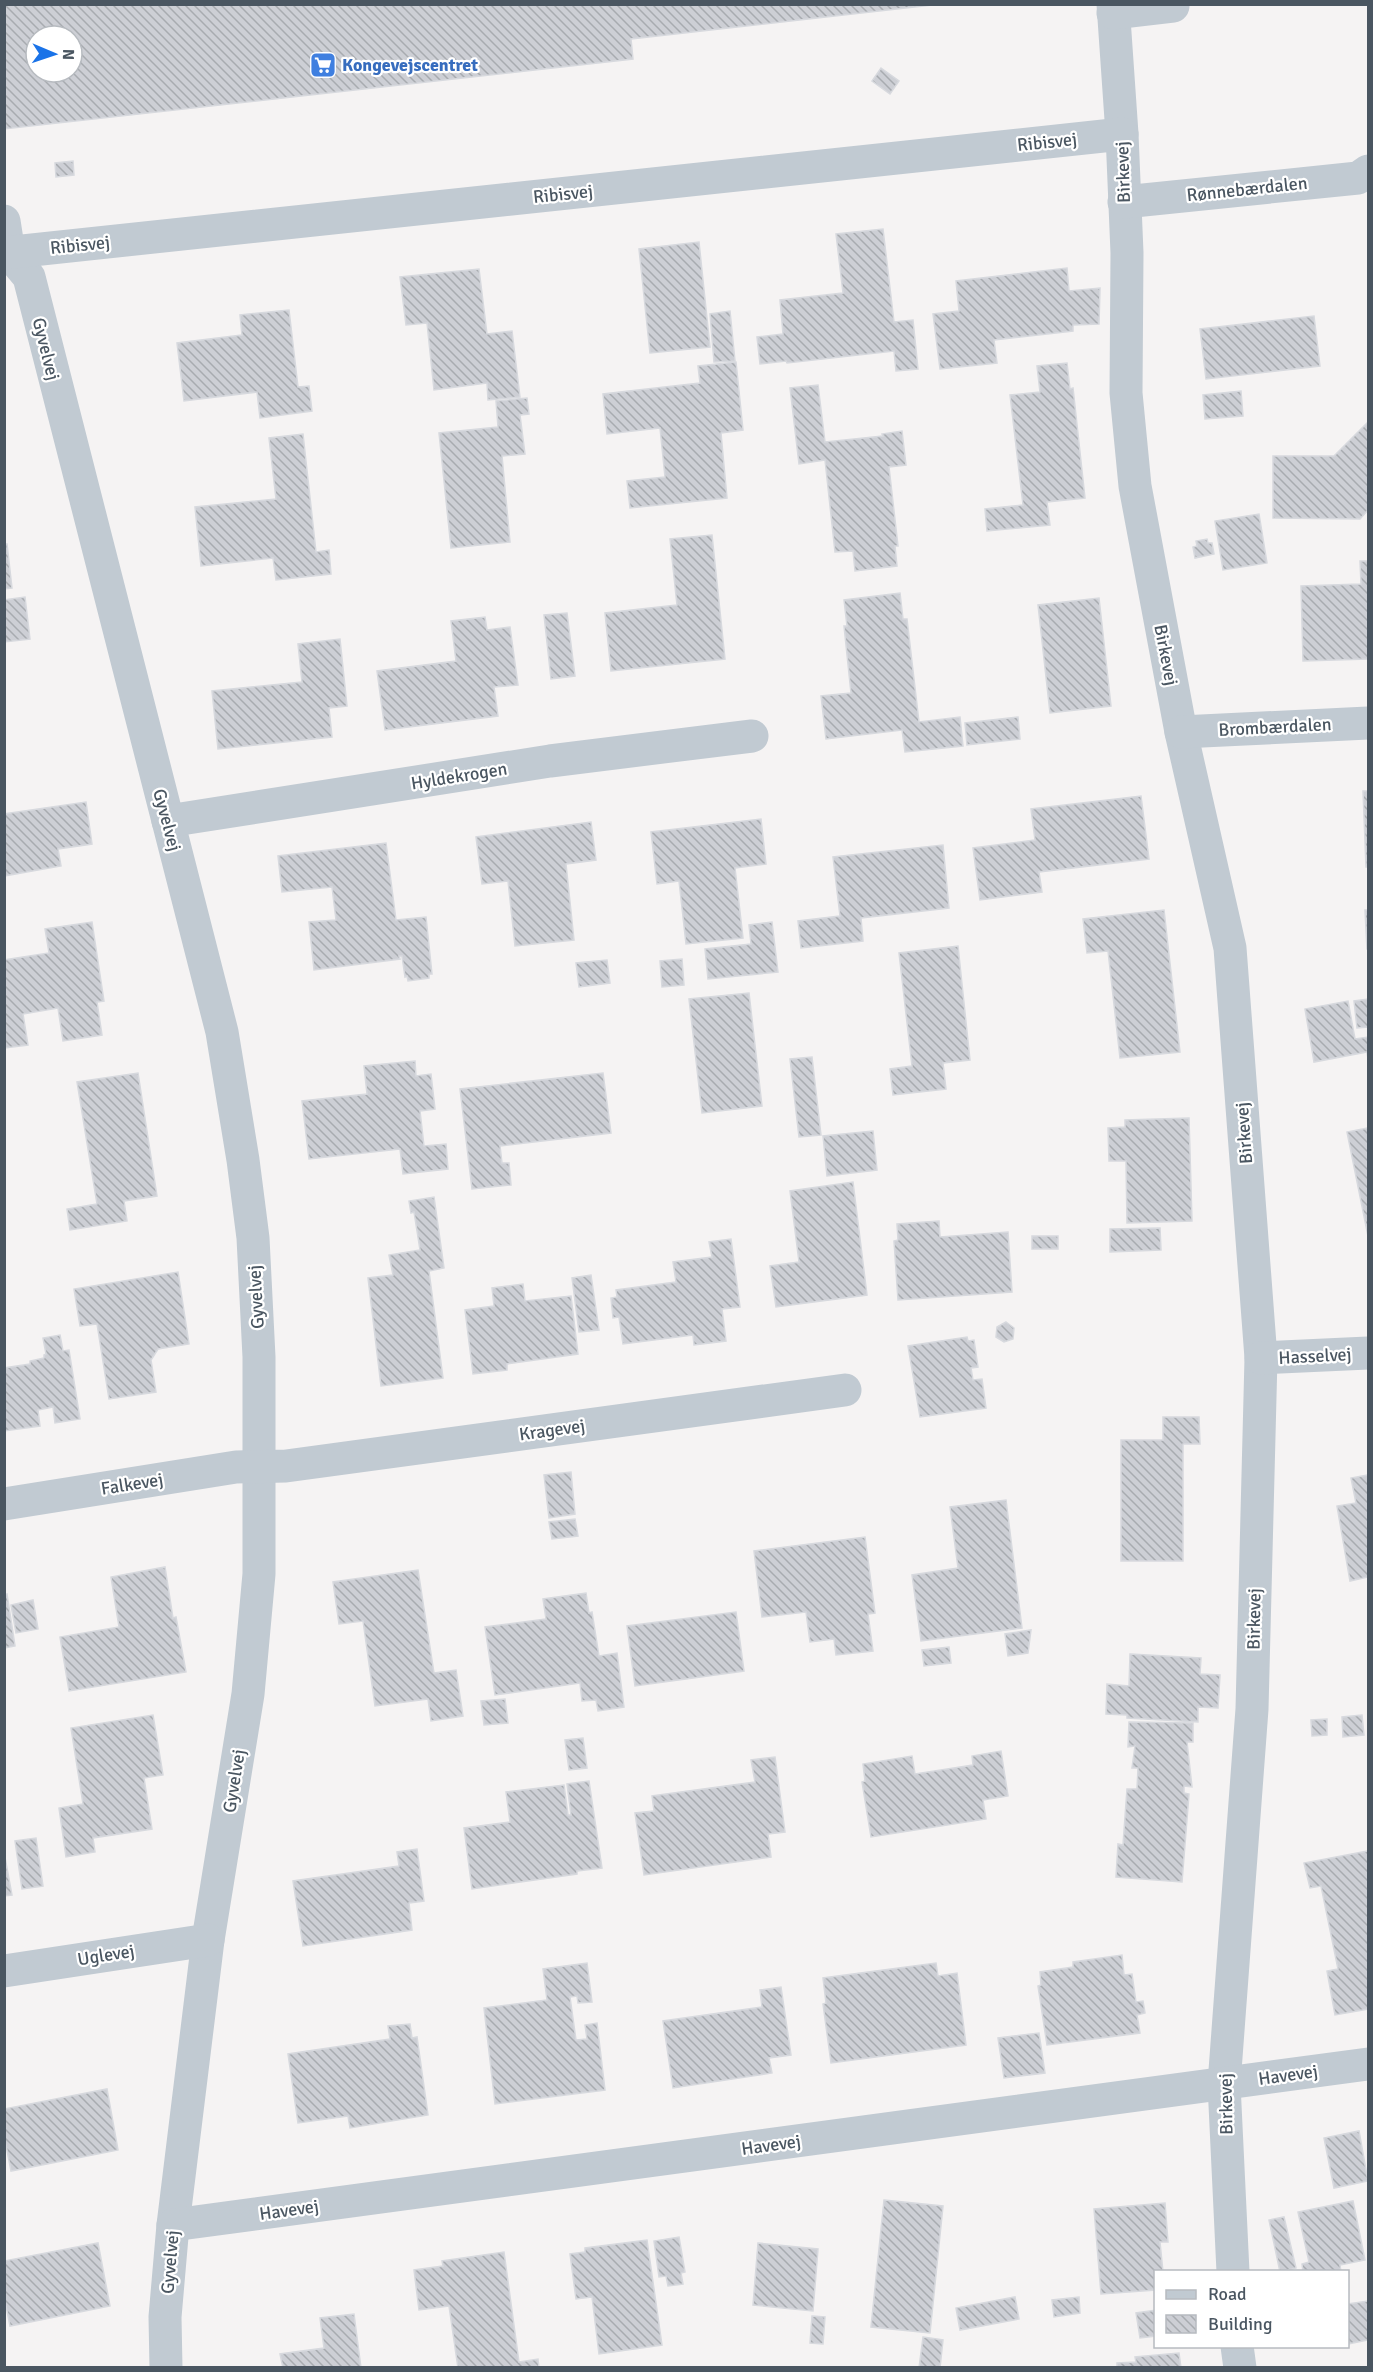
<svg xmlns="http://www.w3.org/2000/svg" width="1373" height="2372" font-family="Signika,sans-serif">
<defs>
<pattern id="building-back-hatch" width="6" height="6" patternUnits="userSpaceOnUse" patternTransform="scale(1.5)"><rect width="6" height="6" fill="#cdcfd5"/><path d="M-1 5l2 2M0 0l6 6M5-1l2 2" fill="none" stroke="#a8abb0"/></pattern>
</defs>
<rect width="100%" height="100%" fill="#f5f3f3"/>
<g fill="url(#building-back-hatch)" stroke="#d7d9de" stroke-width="1.5" fill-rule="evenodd">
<path d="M4,4H941L631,39L633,59L4,129ZM36,36H72V72H36Z"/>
<polygon points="881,68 899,81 890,94 872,81"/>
<polygon points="73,161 74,175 56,177 55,163"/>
<polygon points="883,229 894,322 913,320 918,369 896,371 894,351 787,363 786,361 760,364 757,337 783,334 780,300 843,293 836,234"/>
<polygon points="699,242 710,347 650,353 639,249"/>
<polygon points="1067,268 1069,291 1100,288 1099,324 1073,325 1073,331 994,340 997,363 940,369 933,314 959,311 956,281"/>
<polygon points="479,269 487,334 512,331 520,397 488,400 487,383 434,390 427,323 406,325 400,277"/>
<polygon points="289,310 298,387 309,386 312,411 260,418 257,392 184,401 177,343 242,335 240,315"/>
<polygon points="730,311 735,361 714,362 710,314"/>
<polygon points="1314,316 1320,366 1206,379 1200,329"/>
<polygon points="736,362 743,430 721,433 727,498 630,508 627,481 665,477 660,428 607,434 603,394 700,383 698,366"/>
<polygon points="1067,363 1070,389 1073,388 1085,498 1047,502 1050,525 987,531 985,509 1023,505 1010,395 1040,392 1037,366"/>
<polygon points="818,385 825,442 883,436 882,434 902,431 906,465 889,467 898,546 895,546 897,566 855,571 853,551 835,552 825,460 799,464 790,388"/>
<polygon points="1241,391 1243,416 1205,419 1203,395"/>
<polygon points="527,398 529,414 520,415 525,454 502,456 510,542 451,548 439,433 498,427 496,401"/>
<polygon points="1368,422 1368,510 1360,519 1273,518 1273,456 1334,456"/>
<polygon points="303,434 316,552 329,550 331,574 276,580 273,558 201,566 195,507 276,499 269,438"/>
<polygon points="1259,514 1267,563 1223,570 1215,521"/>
<polygon points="712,535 725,659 611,671 605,613 677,605 670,539"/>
<polygon points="1207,539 1208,543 1212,543 1214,554 1195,558 1193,547 1197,546 1196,541"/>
<polygon points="4,544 7,544 12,588 4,589"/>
<polygon points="1360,561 1368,561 1368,659 1303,661 1301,586 1361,584"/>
<polygon points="900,593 903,619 907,619 919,722 960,717 963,746 905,752 902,730 826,739 821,696 851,693 844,626 847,626 844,600"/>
<polygon points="25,597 30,639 4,642 4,600"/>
<polygon points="1099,598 1111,706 1050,713 1038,605"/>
<polygon points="567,613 575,676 551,679 544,615"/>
<polygon points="485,617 487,630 510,627 518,685 494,687 498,716 385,730 377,671 456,661 451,621"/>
<polygon points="340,639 347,706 329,708 332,737 218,749 212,691 302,682 298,644"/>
<polygon points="1018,717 1020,739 967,745 965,723"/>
<polygon points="1363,791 1368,791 1368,867 1366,867"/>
<polygon points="1141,796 1149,859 1039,872 1042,892 980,900 973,848 1035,840 1031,809"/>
<polygon points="86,802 92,844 58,849 61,866 4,876 4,814"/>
<polygon points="761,819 766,864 735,868 743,938 686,944 679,881 657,884 651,832"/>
<polygon points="591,822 596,860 566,864 574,940 515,946 508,881 482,884 476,837"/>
<polygon points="386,843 396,920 426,917 432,974 429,974 429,978 408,981 407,976 405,977 402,956 399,956 400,959 314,970 309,922 336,920 332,887 282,892 278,856"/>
<polygon points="943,845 949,908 861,918 863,941 801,948 798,921 840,916 833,857"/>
<polygon points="1164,910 1180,1052 1120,1058 1108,951 1087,953 1083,919"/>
<polygon points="1365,910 1368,910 1368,949 1367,949"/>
<polygon points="92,922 104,1001 97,1002 102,1035 63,1041 58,1008 23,1014 28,1045 5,1048 4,960 49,953 45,929"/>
<polygon points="772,922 778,972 708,979 705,949 751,944 749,925"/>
<polygon points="958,946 970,1060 943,1063 946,1089 893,1095 890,1069 912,1066 899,953"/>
<polygon points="682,959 684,985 662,987 660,961"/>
<polygon points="607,960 610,983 579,987 576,963"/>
<polygon points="749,993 762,1106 702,1113 689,999"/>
<polygon points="1368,999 1368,1027 1357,1028 1354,1001"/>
<polygon points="1348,1001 1355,1039 1368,1037 1368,1059 1367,1052 1314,1062 1305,1009"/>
<polygon points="812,1057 821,1135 799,1137 790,1059"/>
<polygon points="415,1061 416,1076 431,1074 435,1109 420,1111 424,1146 446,1144 448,1169 403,1174 400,1149 309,1159 302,1101 367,1094 364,1066"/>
<polygon points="138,1073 157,1196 124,1201 127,1221 70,1230 67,1209 97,1204 77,1082"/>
<polygon points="603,1073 611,1133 500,1146 502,1163 509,1163 511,1185 472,1189 460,1089"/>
<polygon points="1189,1118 1192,1221 1127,1223 1126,1161 1109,1161 1108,1128 1125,1127 1125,1120"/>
<polygon points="1368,1128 1368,1236 1347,1132"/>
<polygon points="873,1131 877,1170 827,1176 823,1136"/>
<polygon points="853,1182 867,1295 776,1307 770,1266 799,1262 790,1191"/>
<polygon points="434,1197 444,1268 429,1271 443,1378 381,1386 368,1278 393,1275 389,1255 420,1250 414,1212 411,1213 409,1201"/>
<polygon points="939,1221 940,1237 1008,1232 1012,1292 898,1300 894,1241 898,1240 897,1224"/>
<polygon points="1160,1228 1161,1250 1110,1252 1110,1229"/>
<rect x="1032" y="1236" width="26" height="13"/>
<polygon points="731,1239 740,1307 722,1309 726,1341 694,1345 693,1335 623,1344 619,1317 613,1318 611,1298 617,1297 616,1290 676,1282 673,1262 712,1257 709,1242"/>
<polygon points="178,1272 189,1344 158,1349 151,1360 156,1392 109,1399 97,1324 80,1326 74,1289"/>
<polygon points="591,1275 599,1330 579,1332 572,1278"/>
<polygon points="523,1284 525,1301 571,1296 578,1354 507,1364 507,1370 473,1374 465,1310 494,1306 492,1288"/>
<polygon points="1006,1322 1014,1328 1013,1339 1004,1342 996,1337 997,1327"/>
<polygon points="60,1335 63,1351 69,1350 80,1419 55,1423 53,1407 38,1410 40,1426 4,1431 4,1368 30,1364 30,1361 44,1358 44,1355 46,1354 43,1338"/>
<polygon points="967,1337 968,1341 974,1340 978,1367 971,1368 973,1380 982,1379 986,1408 920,1417 908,1346"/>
<polygon points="1163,1417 1199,1417 1200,1444 1183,1444 1183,1561 1121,1561 1121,1440 1163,1440"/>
<polygon points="571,1472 575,1514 549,1518 544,1475"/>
<polygon points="1368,1475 1368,1577 1350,1581 1337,1506 1356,1503 1351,1478"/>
<polygon points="1006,1500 1022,1628 921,1641 912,1575 958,1568 950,1507"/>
<polygon points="575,1519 578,1536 552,1539 549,1522"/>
<polygon points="865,1537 875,1613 868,1614 873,1651 836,1655 834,1639 810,1642 806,1612 762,1617 754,1551"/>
<polygon points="165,1567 173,1618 176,1617 186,1672 69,1691 60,1637 119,1627 111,1577"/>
<polygon points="418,1570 434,1673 456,1670 463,1716 431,1721 428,1699 375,1706 363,1621 339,1624 333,1582"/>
<polygon points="586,1593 589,1613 592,1612 599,1656 617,1653 624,1707 598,1711 596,1700 582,1701 580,1683 495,1695 485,1627 546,1619 543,1599"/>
<polygon points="7,1594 15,1646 4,1648 4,1595"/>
<polygon points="33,1600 38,1629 16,1633 11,1605"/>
<polygon points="736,1612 744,1671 635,1686 627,1626"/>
<polygon points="1031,1630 1028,1653 1008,1656 1005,1634"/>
<polygon points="949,1647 951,1663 924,1666 922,1650"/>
<polygon points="1130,1654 1201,1658 1200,1674 1220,1675 1218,1708 1198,1707 1198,1722 1127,1718 1127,1715 1106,1714 1107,1684 1129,1686"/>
<polygon points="505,1699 508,1723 484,1725 481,1701"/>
<polygon points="153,1715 163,1775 144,1778 152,1829 93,1838 95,1852 66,1857 59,1808 83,1804 71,1728"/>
<polygon points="1362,1715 1364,1735 1343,1737 1342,1717"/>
<polygon points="1327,1719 1327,1735 1312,1736 1311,1720"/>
<polygon points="1129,1722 1193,1723 1193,1742 1187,1742 1192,1787 1184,1786 1184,1793 1189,1794 1182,1882 1116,1877 1118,1844 1123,1845 1127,1789 1137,1789 1138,1768 1132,1768 1135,1746 1128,1747"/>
<polygon points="583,1738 587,1768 569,1770 565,1740"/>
<polygon points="1001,1751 1008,1796 983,1800 986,1819 871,1837 862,1782 865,1781 863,1764 912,1756 915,1774 973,1765 972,1756"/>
<polygon points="775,1757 785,1832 768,1834 771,1857 644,1875 635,1813 654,1811 652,1796 755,1782 751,1760"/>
<polygon points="589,1781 602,1868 577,1871 577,1874 472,1889 464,1828 510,1822 506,1792 564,1785 568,1815 571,1815 567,1784"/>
<polygon points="36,1838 43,1886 22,1889 15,1841"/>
<polygon points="417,1849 424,1901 409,1903 412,1930 303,1946 293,1881 399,1866 397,1852"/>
<polygon points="1368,1851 1368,2009 1335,2015 1327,1971 1338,1969 1321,1886 1310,1888 1304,1863"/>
<polygon points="4,1852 12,1895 4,1896"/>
<polygon points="1122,1955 1124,1975 1132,1974 1136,2002 1143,2001 1145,2013 1137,2015 1140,2033 1047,2045 1038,1986 1041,1985 1040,1972 1073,1967 1073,1962"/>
<polygon points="587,1963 592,2002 578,2003 577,1996 570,1997 576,2040 587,2039 585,2025 597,2023 605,2090 495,2104 484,2008 547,2000 543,1969"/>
<polygon points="936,1963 938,1976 957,1973 966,2045 831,2063 823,2004 826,2003 823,1978"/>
<polygon points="781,1987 791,2055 769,2058 772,2073 673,2088 663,2021 762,2007 760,1990"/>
<polygon points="410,2024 412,2038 417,2037 428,2115 350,2128 348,2116 298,2123 288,2054 390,2039 388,2026"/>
<polygon points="1039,2033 1045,2073 1004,2078 998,2038"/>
<polygon points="107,2089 118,2150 11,2171 4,2135 4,2109"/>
<polygon points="1359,2131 1368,2181 1334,2188 1324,2138"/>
<polygon points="884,2200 943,2206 930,2333 871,2327"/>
<polygon points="1353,2201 1365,2260 1340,2265 1341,2272 1303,2272 1302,2264 1309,2262 1298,2212"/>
<polygon points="1165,2203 1168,2242 1160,2242 1163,2272 1156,2272 1156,2290 1101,2294 1094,2209"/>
<polygon points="1284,2217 1296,2268 1280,2272 1269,2220"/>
<polygon points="679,2237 685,2272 681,2273 683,2284 668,2286 666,2276 659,2277 654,2241"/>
<polygon points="647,2240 662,2345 599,2354 592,2297 576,2299 570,2254 585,2252 585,2248"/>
<polygon points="98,2243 110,2306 10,2326 4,2296 4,2261"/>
<polygon points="758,2243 818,2249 813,2311 753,2305"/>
<polygon points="504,2252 519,2362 538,2359 539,2368 458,2368 449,2306 419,2310 414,2270 443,2266 442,2261"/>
<polygon points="1015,2297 1019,2319 960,2330 956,2308"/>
<polygon points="1079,2297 1080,2313 1054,2317 1052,2300"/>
<polygon points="1368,2301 1368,2340 1348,2344 1348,2304"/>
<polygon points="1156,2310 1156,2336 1140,2338 1136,2313"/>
<polygon points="354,2314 361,2368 283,2368 280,2354 324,2348 320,2318"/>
<polygon points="812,2316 825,2317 823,2344 810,2343"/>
<polygon points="923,2337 943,2340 940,2368 919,2368"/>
<polygon points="1179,2353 1181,2368 1117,2368 1117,2363 1136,2362 1135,2357"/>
</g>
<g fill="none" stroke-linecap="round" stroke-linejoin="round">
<g stroke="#c1cad2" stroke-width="33">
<polyline points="1113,4 1122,134 1127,253 1126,393 1135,486 1181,732 1230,948 1261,1358 1252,1709 1224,2084 1233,2272"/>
<polyline points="1113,13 1173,6"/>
<polyline points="1124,202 1358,178 1368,171"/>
<polyline points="4,221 9,253 29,277 222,1032 243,1160 253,1238 259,1357 259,1574 248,1694 208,1940 173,2225 165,2317 166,2368"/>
<polyline points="4,253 1122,134"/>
<polyline points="1181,732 1368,723"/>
<polyline points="168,821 550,761 752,736"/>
<polyline points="1261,1358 1368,1353"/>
<polyline points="4,1504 236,1467 286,1466 845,1390"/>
<polyline points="4,1971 208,1940"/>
<polyline points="173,2225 1368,2064"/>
<polyline points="1237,2346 1240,2368"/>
</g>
</g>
<defs>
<symbol id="supermarket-square" viewBox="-11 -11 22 22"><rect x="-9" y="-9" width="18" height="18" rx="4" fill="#3f7fe0" stroke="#fff"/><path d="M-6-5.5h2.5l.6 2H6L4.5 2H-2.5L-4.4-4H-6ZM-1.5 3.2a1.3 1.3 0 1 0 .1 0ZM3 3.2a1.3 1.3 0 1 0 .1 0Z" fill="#fff"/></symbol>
</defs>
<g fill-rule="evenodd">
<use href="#supermarket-square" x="308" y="50" width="30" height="30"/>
</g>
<g text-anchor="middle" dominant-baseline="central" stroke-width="4.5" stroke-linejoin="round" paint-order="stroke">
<g font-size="18" font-weight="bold" fill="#366cbe" stroke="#fff" text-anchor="start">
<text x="342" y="65">Kongevejscentret</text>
</g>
<g font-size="18" fill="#4a5661" stroke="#fff">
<text transform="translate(1047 142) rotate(-6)">Ribisvej</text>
<text transform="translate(1123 172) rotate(-92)">Birkevej</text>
<text transform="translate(1247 189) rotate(-6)">Rønnebærdalen</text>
<text transform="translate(563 194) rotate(-6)">Ribisvej</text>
<text transform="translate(80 245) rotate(-6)">Ribisvej</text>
<text transform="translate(46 349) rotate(76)">Gyvelvej</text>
<text transform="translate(1166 655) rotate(79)">Birkevej</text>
<text transform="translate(1275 727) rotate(-3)">Brombærdalen</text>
<text transform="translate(459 776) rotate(-9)">Hyldekrogen</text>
<text transform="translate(167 820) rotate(75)">Gyvelvej</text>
<text transform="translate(1244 1133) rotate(-94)">Birkevej</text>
<text transform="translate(256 1297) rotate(-93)">Gyvelvej</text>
<text transform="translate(1315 1356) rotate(-3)">Hasselvej</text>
<text transform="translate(552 1430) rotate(-8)">Kragevej</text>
<text transform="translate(132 1484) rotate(-9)">Falkevej</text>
<text transform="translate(1254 1619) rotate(-89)">Birkevej</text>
<text transform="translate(234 1781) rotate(-81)">Gyvelvej</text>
<text transform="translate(106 1955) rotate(-9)">Uglevej</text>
<text transform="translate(1288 2075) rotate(-8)">Havevej</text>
<text transform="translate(1226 2104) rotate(-91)">Birkevej</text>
<text transform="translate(771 2145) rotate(-8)">Havevej</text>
<text transform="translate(289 2210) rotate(-8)">Havevej</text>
<text transform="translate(170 2262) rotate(-85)">Gyvelvej</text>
</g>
</g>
<rect width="1373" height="2372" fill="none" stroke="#4a5661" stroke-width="12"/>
<rect x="1154" y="2270" width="195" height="78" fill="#ffffff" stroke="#b7bbc0" stroke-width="1.5"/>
<rect x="1166" y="2290" width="30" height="9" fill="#c1cad2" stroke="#b7bbc0" stroke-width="1.5"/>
<text x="1208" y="2300" font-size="18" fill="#4a5661">Road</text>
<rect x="1166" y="2315" width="30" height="18" fill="url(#building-back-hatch)" stroke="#b7bbc0" stroke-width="1.5"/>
<text x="1208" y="2330" font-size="18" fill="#4a5661">Building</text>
<g transform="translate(54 54) rotate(92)"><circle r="28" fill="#ffffff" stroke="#b7bbc0" stroke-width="1.5"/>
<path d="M0-4.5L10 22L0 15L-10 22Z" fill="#1a73e8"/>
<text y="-9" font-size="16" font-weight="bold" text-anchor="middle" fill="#4a5661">N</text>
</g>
</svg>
